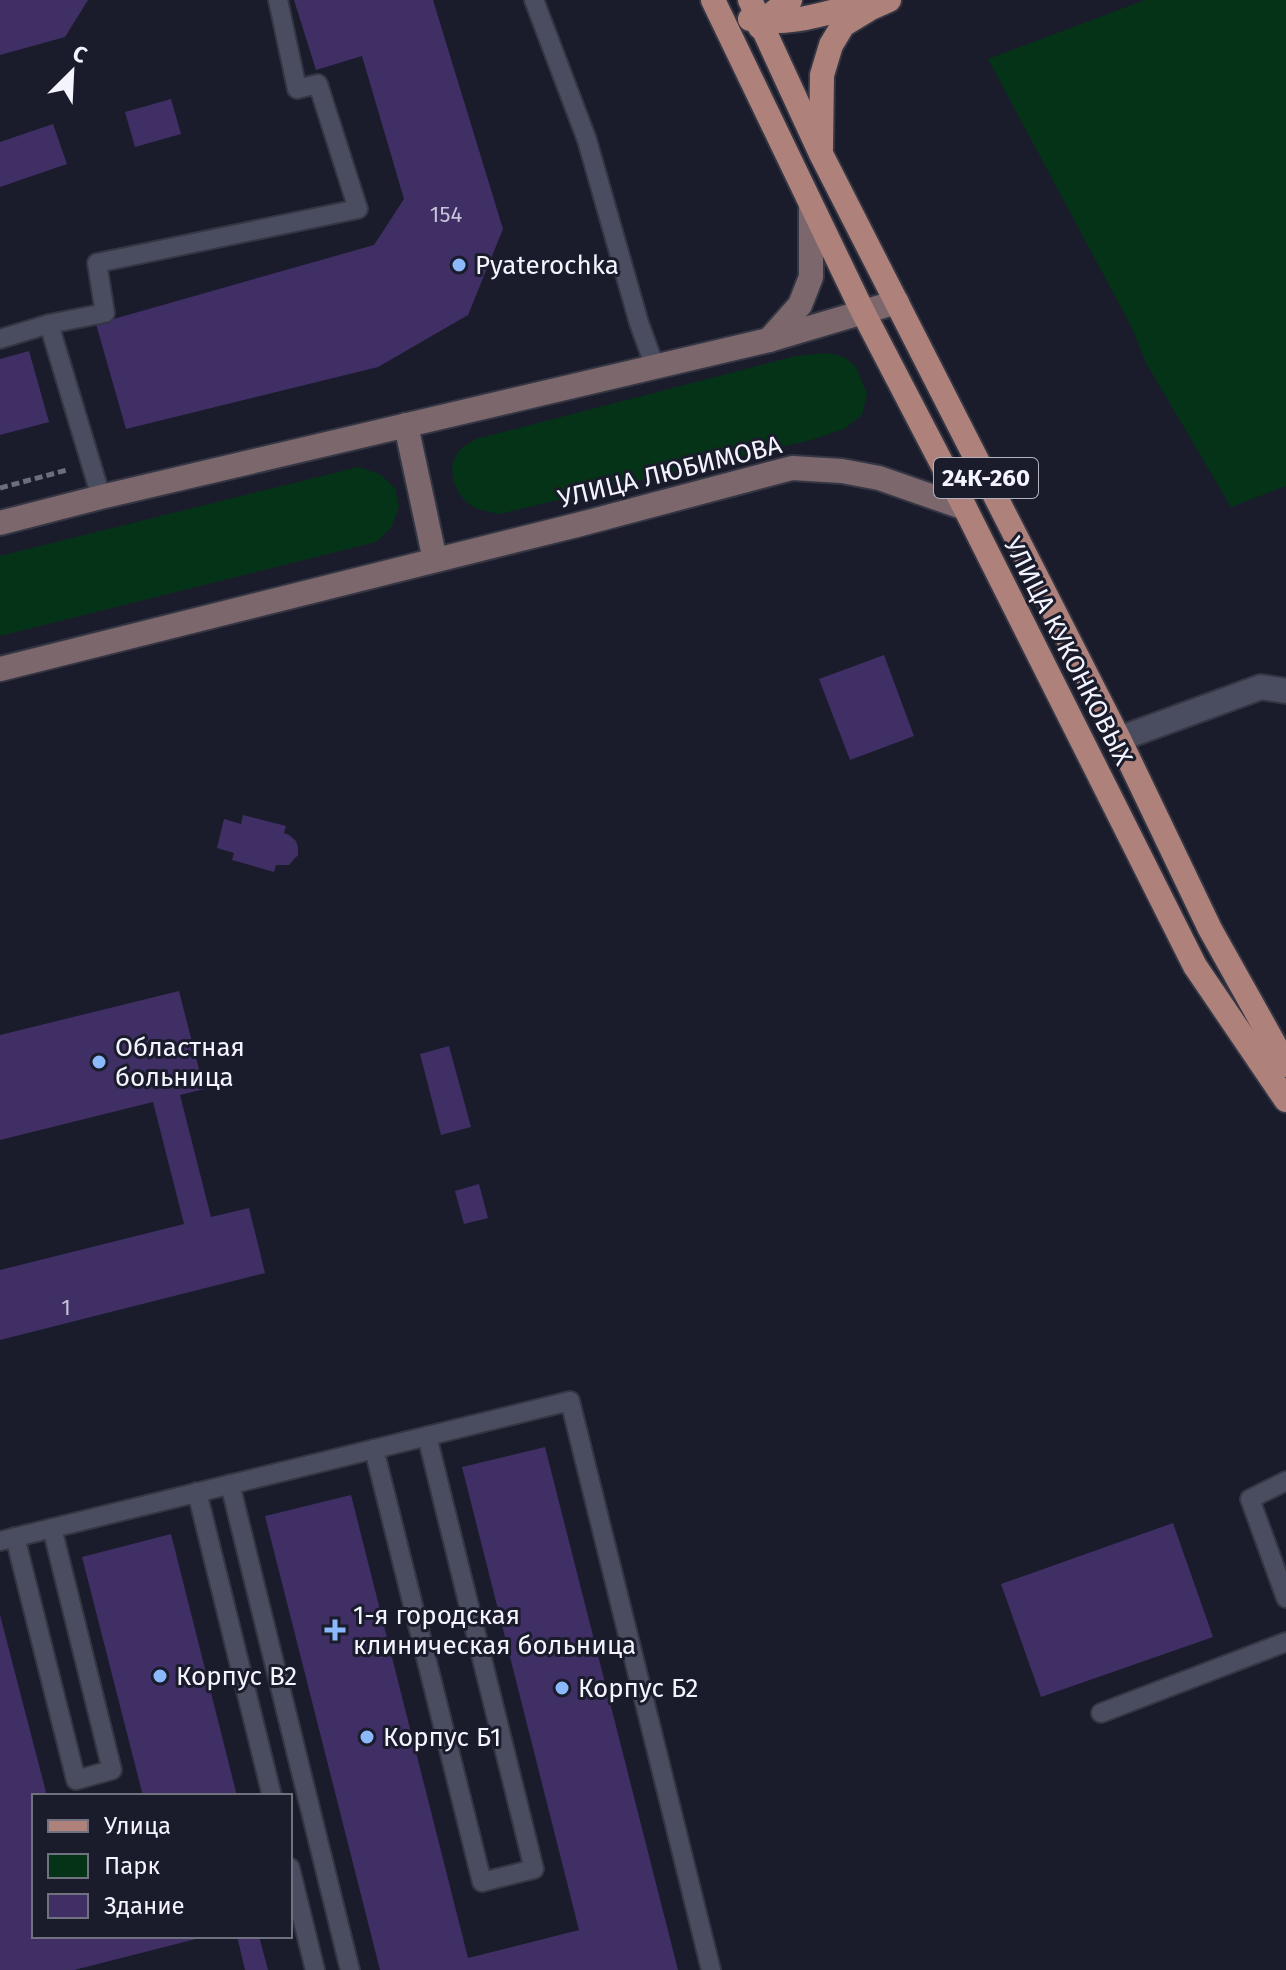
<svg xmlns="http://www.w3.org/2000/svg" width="1286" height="1970" font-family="'Fira Sans',sans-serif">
<rect width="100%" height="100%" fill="#1a1c2c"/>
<g fill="#053317">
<polygon points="1145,0 1286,0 1286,486 1231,507 1146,363 1132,328 988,59"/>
<path d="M827,353L844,357L856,367L867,394L862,415L844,429L811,440L499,514C491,512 481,511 474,507C455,497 444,467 460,450C464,446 471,442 476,439L796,356Z"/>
<polygon points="358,467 380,474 395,488 399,507 391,528 376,542 0,636 0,556"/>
</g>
<g fill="#3f2f65">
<polygon points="0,0 88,0 65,37 0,55"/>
<polygon points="294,0 433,0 503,229 468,315 378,367 126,429 96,324 374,245 404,199 362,56 316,70"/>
<polygon points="171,99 181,134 135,147 125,112"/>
<polygon points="53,124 67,164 0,187 0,142"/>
<polygon points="29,351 49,422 0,435 0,359"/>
<polygon points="884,655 914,736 850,760 819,679"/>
<polygon points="243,815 286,826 284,833 289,835 296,841 298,847 298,855 289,865 276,865 274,872 232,860 234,853 217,848 224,819 241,824"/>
<polygon points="179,991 204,1089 180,1095 211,1217 249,1208 265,1273 0,1340 0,1270 184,1224 153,1102 0,1140 0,1035"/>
<polygon points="449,1046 471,1127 441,1135 420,1054"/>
<polygon points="479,1184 488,1218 464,1224 455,1191"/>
<polygon points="545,1447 678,1970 380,1970 265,1516 351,1495 468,1958 579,1930 462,1467"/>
<polygon points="1173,1523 1213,1637 1041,1697 1001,1584"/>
<polygon points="171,1534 237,1796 143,1796 82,1557"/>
<polygon points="0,1615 47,1796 34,1796 34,1936 204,1937 74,1970 0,1970"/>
<polygon points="237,1936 259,1936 268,1970 245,1970"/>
</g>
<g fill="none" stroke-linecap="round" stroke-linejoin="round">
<defs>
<g id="lane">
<polyline points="534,0 587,140 639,323 655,367"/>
<polyline points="49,324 105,313 97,263 358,209 318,84 297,89 278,0"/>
<polyline points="0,339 49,324 101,497"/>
<polyline points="374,1449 482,1882 534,1869 427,1436"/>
<polyline points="1286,1481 1250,1499 1286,1598"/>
<polyline points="230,1484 350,1970"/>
<polyline points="197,1492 272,1796"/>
<polyline points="15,1537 76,1780 112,1770 52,1528"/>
<polyline points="0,1541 570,1401 711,1970"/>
<polyline points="1101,1713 1286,1642"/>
<polyline points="290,1868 315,1970"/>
</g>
<polyline id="street" points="1119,739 1261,687 1286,691"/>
<g id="secondary">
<polyline points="769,340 800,305 811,277 811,205"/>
<polyline points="406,425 435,560"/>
<polyline points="0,523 101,497 769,340 897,302"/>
<polyline points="0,669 577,525 792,468 842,471 879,478 965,508"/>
</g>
<g id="primary">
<polyline points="713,0 863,312 965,508 1195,966 1286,1100"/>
<polyline points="750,0 821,154 1119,739 1210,929 1286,1065"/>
<path d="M750,19C787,27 826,13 862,4"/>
<polyline points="760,27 761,22 790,0"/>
<polyline points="821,148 822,75 831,45 843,25 871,8 889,0"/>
</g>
</defs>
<use href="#lane" stroke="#353643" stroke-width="22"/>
<use href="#street" stroke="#353643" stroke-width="28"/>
<use href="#secondary" stroke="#353643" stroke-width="28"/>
<use href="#primary" stroke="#353643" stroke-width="28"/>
<polyline stroke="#6d6e7c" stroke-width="5" stroke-dasharray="8 4" stroke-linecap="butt" points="0,488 67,470"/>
<use href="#lane" stroke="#4a4c5f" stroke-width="18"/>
<use href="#street" stroke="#4a4c5f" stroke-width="24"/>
<use href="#secondary" stroke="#7c676d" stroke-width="24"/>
<use href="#primary" stroke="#ae827b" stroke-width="24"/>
</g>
<g fill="#8cb9fc" stroke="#1a1c2c" stroke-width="3">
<circle cx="459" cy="265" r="8"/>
<circle cx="99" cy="1062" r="8"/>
<path d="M331 1618h8v8h8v8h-8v8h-8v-8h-8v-8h8z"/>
<circle cx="160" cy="1676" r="8"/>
<circle cx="562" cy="1688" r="8"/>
<circle cx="367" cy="1737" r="8"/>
</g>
<g text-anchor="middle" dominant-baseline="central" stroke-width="6" stroke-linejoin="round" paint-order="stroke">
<g font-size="22" fill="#c6c3d8">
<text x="446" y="214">154</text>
<text x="66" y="1307">1</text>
</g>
<rect fill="#1a1c2c" stroke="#b2b3bf" stroke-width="2" x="934" y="458" width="104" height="40" rx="6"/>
<g font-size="24" font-weight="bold" fill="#f3f4fe">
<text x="986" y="478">24К-260</text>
</g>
<g font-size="26" fill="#f3f4fe" stroke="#1a1c2c" text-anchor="start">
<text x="475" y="265">Pyaterochka</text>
<text x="115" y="1047">Областная<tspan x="115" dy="30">больница</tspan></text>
<text x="353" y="1615">1-я городская<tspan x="353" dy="30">клиническая больница</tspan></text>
<text x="176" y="1676">Корпус В2</text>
<text x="578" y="1688">Корпус Б2</text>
<text x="383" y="1737">Корпус Б1</text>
</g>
<g font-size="26" fill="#f3f4fe" stroke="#1a1c2c">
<text transform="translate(670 472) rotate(-14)">УЛИЦА ЛЮБИМОВА</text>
<text transform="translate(1068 651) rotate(63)">УЛИЦА КУКОНКОВЫХ</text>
</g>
</g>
<rect x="32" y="1794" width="260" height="144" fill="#1a1c2c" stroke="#717280" stroke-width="2"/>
<rect x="48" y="1820" width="40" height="12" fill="#ae827b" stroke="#717280" stroke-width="2"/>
<text x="104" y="1834" font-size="24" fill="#f3f4fe">Улица</text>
<rect x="48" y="1854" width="40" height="24" fill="#053317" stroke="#717280" stroke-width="2"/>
<text x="104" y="1874" font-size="24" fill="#f3f4fe">Парк</text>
<rect x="48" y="1894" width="40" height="24" fill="#3f2f65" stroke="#717280" stroke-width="2"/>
<text x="104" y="1914" font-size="24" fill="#f3f4fe">Здание</text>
<g transform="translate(72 72) rotate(24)" stroke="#1a1c2c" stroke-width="6" paint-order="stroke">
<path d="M0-6L14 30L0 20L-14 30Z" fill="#f3f4fe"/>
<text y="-12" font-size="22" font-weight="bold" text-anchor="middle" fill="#f3f4fe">С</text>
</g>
</svg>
